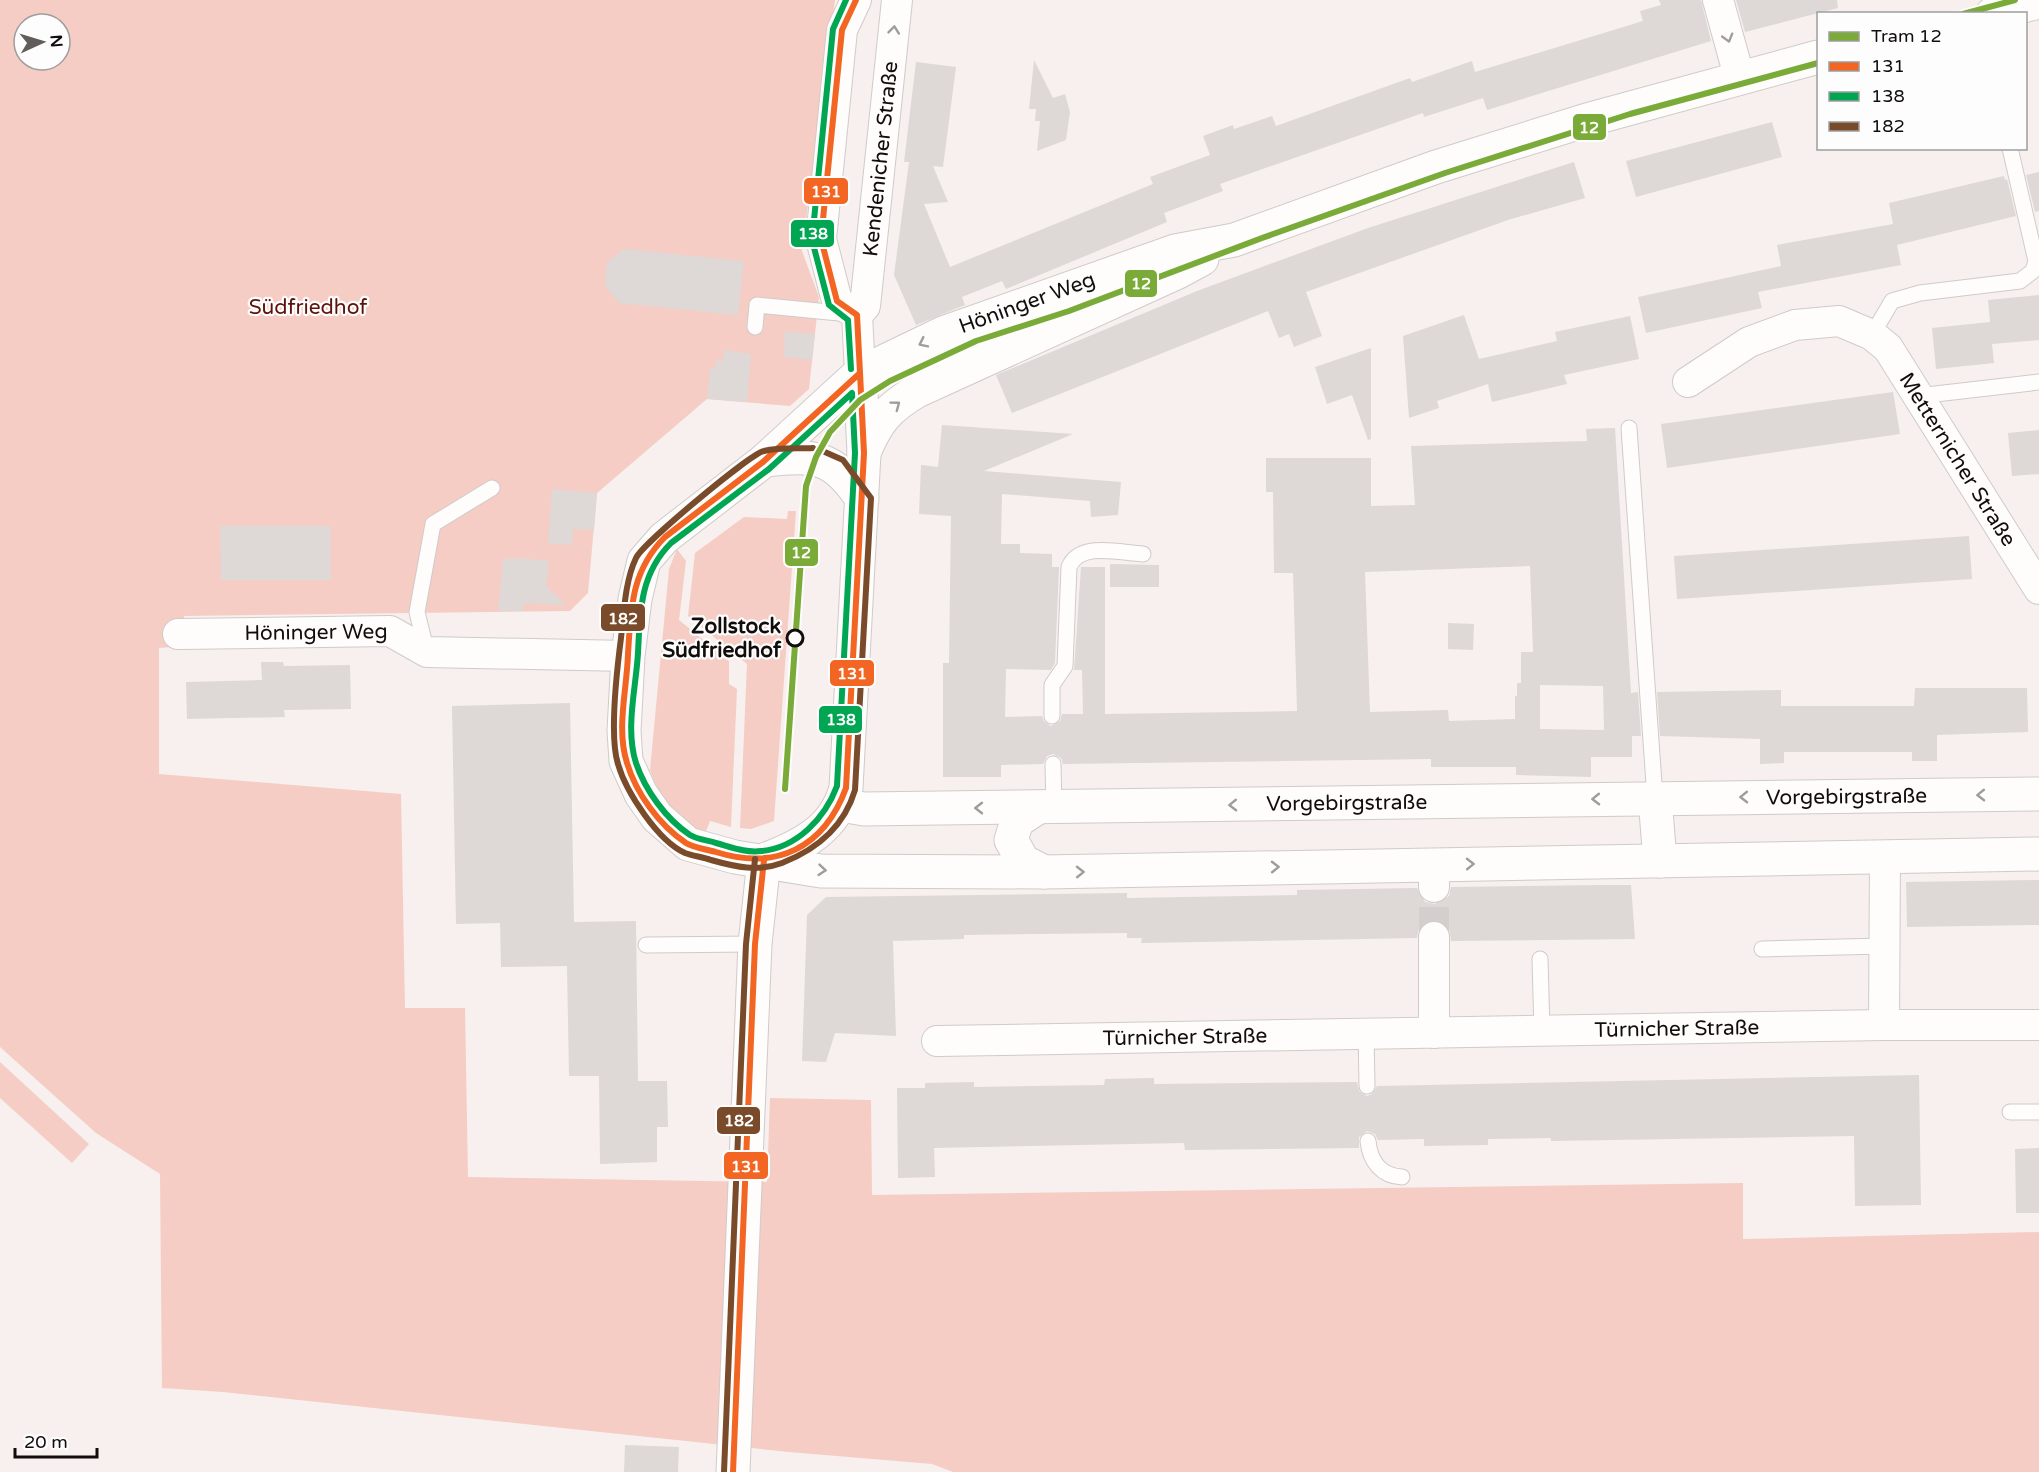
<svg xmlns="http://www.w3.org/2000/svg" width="2039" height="1472" font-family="'Varela Round',sans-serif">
<rect width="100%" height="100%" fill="#f7f0ee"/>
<g fill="#f5cdc5" fill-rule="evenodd">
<path d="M0,0H835L802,251L819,297L809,389L790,406L707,399L597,493L588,593L570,611L184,616L185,646L159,648V774L401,794L405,1008H465L468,1177L767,1182L770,1098L871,1100L872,1195L1743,1183V1239L2039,1232V1472H953L932,1464L789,1452L223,1392L162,1388L160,1174L96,1133L0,1047ZM24,24H60V60H24Z"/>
<polygon points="788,511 796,511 774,821 751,829 740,828 747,664 688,616 695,553 744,517 787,519"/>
<path d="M677,549L686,561L679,620L729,661V684L737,689L731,827L710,821L705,834C677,818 661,802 650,770L669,569Z"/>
<polygon points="0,1062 89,1144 72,1163 0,1098"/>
</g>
<g fill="#ded8d7" fill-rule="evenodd">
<polygon points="1659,0 1701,0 1711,41 1487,110 1483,98 1424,117 1423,113 1220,184 1223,191 1164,213 1167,222 1006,289 1002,281 962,297 965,305 916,325 894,275 909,162 904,162 916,62 956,67 943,167 933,166 948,202 924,204 950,267 1153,184 1150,177 1210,155 1203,136 1233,125 1234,129 1272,116 1276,126 1410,78 1412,82 1472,61 1475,72 1643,21 1640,11 1661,5"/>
<polygon points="1736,0 1837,0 1838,8 1745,32"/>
<polygon points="1034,60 1053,98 1065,94 1070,112 1066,140 1037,151 1040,121 1035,121 1036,109 1029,109"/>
<polygon points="1772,122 1782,157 1636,197 1626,161"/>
<polygon points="1574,162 1585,198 1508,220 1306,292 1322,336 1294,347 1289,334 1279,338 1268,311 1012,413 996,375 1197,291 1368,228"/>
<polygon points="2039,172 2039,211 2035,212 2026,175"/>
<polygon points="2004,176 2005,180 2007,179 2016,216 1897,245 1901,265 1758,292 1762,308 1646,333 1638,297 1781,266 1777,245 1893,224 1889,203"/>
<polygon points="624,249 744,261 738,315 619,303 605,286 607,262"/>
<polygon points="2039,295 2039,340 1992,344 1994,363 1936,369 1932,328 1990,322 1988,300"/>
<polygon points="1464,315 1479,359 1557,341 1555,332 1630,316 1639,359 1564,375 1567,384 1492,402 1488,384 1437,401 1439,408 1409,418 1403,336"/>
<polygon points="785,331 815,334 812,360 784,357"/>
<polygon points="1371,348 1371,439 1368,440 1352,395 1327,404 1315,367"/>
<polygon points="724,350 751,354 747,402 707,399 710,368 715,368 716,360 723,361"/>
<polygon points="1893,392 1900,434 1667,468 1661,424"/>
<path d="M942,425L1073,434L984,471L1121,482L1118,515L1091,517L1090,501L1002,494L1001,544H1020V553L1052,554V567H1059L1055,663L1051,670L1006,669L1005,717L1042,716L1044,721L1051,726L1060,721L1062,714H1083L1082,670H1074L1081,567H1105V714L1297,711L1293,573H1274L1273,492H1266V458H1371V506L1415,505L1411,446L1587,441L1586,429L1615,428L1631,693L1638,692L1641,736H1632V757H1591V777L1516,775V767H1431V759L1063,764L1061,758L1053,754L1047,756L1043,764L1001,765V777H943V663H949L951,516L919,514L921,465L938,467ZM1530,566L1533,652H1521V683H1517V696H1515V719L1449,721L1448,710L1370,712L1365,572ZM1540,685L1603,686L1604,730L1540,729Z"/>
<polygon points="2039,430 2039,474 2012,476 2008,433"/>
<polygon points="552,489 597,493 594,530 573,529 572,545 548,543"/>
<polygon points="220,526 331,526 331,580 221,580"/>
<polygon points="1969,536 1972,579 1677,599 1674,556"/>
<polygon points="518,558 549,561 546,586 566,605 523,603 523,611 498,611 503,559"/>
<polygon points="1110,564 1159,565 1159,587 1110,587"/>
<polygon points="1448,623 1474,624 1473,650 1448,649"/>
<polygon points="261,662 283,662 284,666 350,665 351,709 284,710 285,717 187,719 186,682 262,680"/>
<polygon points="1915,688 2027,688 2028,732 1937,735 1937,761 1912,761 1912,752 1784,752 1784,763 1760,764 1760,739 1660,736 1657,692 1781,690 1781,706 1914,706"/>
<polygon points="570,703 574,922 636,921 638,1081 667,1081 668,1127 657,1127 657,1162 600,1164 599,1076 569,1076 567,966 501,967 500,923 456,924 452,706"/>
<polygon points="2039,880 2039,925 1907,927 1906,882"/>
<polygon points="1602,885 1631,885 1635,939 1451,941 1449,928 1442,922 1433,920 1419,928 1417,938 1141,943 1142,938 1127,938 1127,933 964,935 964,939 893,941 896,1036 835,1033 826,1062 802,1061 807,915 826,897 1127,893 1127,898 1297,895 1297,890 1417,888 1425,902 1435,904 1449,896 1451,887"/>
<polygon points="1919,1075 1921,1205 1855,1206 1854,1136 1551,1141 1551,1138 1488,1139 1488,1145 1424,1146 1424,1139 1378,1140 1375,1134 1367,1131 1359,1137 1359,1148 1185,1150 1184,1143 934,1148 935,1177 898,1178 897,1088 925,1088 925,1083 974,1082 974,1087 1104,1085 1105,1079 1154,1078 1154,1084 1357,1082 1359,1091 1367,1096 1372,1094 1377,1086"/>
<polygon points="2039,1148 2039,1213 2016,1213 2015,1149"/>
<polygon points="625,1445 679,1447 678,1472 624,1472"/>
</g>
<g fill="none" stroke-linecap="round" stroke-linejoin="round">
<polyline stroke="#d4cecc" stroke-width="30" stroke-dasharray="30 15" stroke-linecap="butt" points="1434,937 1434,887"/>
<defs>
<g id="lane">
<polyline points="755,327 757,305 849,314"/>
<polyline points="1872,335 1892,301 1920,293 2020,281 2033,271 2036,261 2010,148"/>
<polyline points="1918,396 2039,382"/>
<polyline points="1629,428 1655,798"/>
<polyline points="426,649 417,612 433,524 492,488"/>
<path d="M1052,716V685L1065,666L1069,567C1080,541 1120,553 1143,554"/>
<polyline points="1053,764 1054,808"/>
<polyline points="646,945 755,944"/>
<polyline points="1762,949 1884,946"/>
<polyline points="1540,959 1542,1032"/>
<polyline points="1366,1034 1367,1086"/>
<polyline points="2010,1112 2039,1112"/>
<path d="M1368,1141C1370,1161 1381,1176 1402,1177"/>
</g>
<g id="street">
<polyline points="856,0 842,30 821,239 837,301 857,315 860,373"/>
<polyline points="1718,0 1739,76"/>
<path id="s1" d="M857,315L865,306L897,0"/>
<path id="s2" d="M1688,382L1749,342L1795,325L1839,321L1872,335L1888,348L2039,589"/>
<path id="s3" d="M178,634L390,631L427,652L628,656"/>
<polyline points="1434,864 1434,887"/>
<polyline points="1884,1025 1885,857"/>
<polyline points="1434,1033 1434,937"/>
<path id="s4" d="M937,1041L1884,1025H2039"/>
</g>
<g id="secondary">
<polyline points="1992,14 2039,2"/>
<polyline points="1818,57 1587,120 1436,167 1234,240 1175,251 943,333 860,373 765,460 664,538 644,561 635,599 628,656 624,731 626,761 641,794 657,817 688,844 735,857 821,871 1044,872 2039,854"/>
<path d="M864,453C877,421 888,408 917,391L1178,272L1202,259"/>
<path d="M765,460C815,455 833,455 862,499"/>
<polyline points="1655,798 1660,861"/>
<path id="s5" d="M841,805L864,809L2039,794"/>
<polyline points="1037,808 1017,821 1011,840 1023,861 1044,872"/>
<path d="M764,860C802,846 835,829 846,788L864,453L860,373"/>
<polyline points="733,1472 755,944 764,860"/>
</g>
</defs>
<use href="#lane" stroke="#cfcbc9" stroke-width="17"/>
<use href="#street" stroke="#cfcbc9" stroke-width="32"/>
<use href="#secondary" stroke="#cfcbc9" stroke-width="35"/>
<use href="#lane" stroke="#fefdfc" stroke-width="15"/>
<use href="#street" stroke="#fefdfc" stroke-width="30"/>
<use href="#secondary" stroke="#fefdfc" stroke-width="33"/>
<defs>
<g id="bus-1">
<polyline points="856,0 842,30 821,239 837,301 857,315 860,373"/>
<path d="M860,373L864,453L846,788C824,848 776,871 716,852C706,849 694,848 686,843C659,825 636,793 627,763C616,729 627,689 628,654C631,608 631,571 665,537L763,462Z"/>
<polyline points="733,1472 755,944 764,860"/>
</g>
<g id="bus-2">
<polyline points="846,0 833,29 812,240 829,305 848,320 851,369"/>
<path d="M852,393L855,453L837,786C825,818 797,848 761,851C746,853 731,847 716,843C708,840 698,840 690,835C666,819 645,790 636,763C625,729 636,688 638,653C640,611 640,574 671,543L769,469Z"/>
</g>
<g id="bus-3">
<path d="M813,448C798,449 779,447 764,451C750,454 642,544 636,558C625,581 624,612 621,638C617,669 609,736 618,764C626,792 658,841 685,853C693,856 703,857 711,860C736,867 758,872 782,863C818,849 844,827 855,790L871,498L843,460L818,449"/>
<polyline points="724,1472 746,944 755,859"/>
</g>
</defs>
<use href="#bus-1" stroke="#fdfdfd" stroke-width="10"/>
<use href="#bus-2" stroke="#fdfdfd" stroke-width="10"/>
<use href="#bus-3" stroke="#fdfdfd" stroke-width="10"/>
<use href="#bus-1" stroke="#f26522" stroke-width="6"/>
<use href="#bus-2" stroke="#00a651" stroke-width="6"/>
<use href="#bus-3" stroke="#7a4b2a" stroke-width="6"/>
<defs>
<g id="tram-1">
<polyline points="1963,14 2015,0"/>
<polyline points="785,789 806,486 816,457 830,432 860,400 890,381 976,341 1069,311 1262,238 1445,173 1630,114 1818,63"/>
</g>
</defs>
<use href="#tram-1" stroke="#fdfdfd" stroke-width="10"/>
<use href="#tram-1" stroke="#7aaa37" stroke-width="6"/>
</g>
<defs><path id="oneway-chevron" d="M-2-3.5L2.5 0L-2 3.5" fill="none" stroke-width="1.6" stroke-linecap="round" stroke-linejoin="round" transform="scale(1.5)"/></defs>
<g stroke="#9f9d9c">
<use href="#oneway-chevron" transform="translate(894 30) rotate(-84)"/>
<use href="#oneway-chevron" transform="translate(1728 38) rotate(74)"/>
<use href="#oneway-chevron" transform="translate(923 343) rotate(154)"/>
<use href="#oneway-chevron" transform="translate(896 405) rotate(-37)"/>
<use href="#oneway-chevron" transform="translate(1981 795) rotate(179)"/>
<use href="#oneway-chevron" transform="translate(1744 797) rotate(179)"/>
<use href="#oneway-chevron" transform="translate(1596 799) rotate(179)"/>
<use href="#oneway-chevron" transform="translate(1233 805) rotate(179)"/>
<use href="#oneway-chevron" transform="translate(979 808) rotate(180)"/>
<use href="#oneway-chevron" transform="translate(1470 864) rotate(-1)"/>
<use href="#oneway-chevron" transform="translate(1275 867) rotate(-1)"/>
<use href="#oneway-chevron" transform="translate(822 870) rotate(5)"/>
<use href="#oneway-chevron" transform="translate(1080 872) rotate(-1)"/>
</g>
<circle fill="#fdfdfd" stroke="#110d0c" stroke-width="3" cx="795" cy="638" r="8"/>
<g text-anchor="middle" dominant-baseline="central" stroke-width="4.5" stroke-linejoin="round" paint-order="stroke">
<g font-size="21" fill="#110d0c" stroke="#fdfdfd">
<text stroke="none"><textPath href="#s1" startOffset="160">Kendenicher Straße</textPath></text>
<text transform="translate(1027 303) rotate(-20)">Höninger Weg</text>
<text stroke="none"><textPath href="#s2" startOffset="354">Metternicher Straße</textPath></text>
<text stroke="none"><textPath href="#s3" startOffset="138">Höninger Weg</textPath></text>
<text stroke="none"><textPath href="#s5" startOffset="1006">Vorgebirgstraße</textPath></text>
<text stroke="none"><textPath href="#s5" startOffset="506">Vorgebirgstraße</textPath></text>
<text stroke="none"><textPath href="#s4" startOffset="740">Türnicher Straße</textPath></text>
<text stroke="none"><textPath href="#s4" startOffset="248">Türnicher Straße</textPath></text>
</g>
<g font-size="21" fill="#5c1109" stroke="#fdfdfd">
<text x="308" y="307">Südfriedhof</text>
</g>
<g font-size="21" font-weight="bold" fill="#110d0c" stroke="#fdfdfd" text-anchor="end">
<text x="781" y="626">Zollstock<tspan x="781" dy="24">Südfriedhof</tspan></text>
</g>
</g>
<g stroke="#fdfdfd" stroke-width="2">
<rect x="1572" y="113" width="35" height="28" rx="6" fill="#7aaa37"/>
<rect x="803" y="177" width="46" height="28" rx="6" fill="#f26522"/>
<rect x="790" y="219" width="45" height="29" rx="6" fill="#00a651"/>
<rect x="1124" y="269" width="34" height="29" rx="6" fill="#7aaa37"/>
<rect x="784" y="538" width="35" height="29" rx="6" fill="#7aaa37"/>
<rect x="600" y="603" width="46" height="29" rx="6" fill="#7a4b2a"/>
<rect x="829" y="659" width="46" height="28" rx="6" fill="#f26522"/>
<rect x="818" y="705" width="45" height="29" rx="6" fill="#00a651"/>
<rect x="716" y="1106" width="45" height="29" rx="6" fill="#7a4b2a"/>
<rect x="723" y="1151" width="46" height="29" rx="6" fill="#f26522"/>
</g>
<g font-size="16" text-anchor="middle" font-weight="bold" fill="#fff">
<text x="1589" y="133">12</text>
<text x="826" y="197">131</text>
<text x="813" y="239">138</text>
<text x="1141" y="289">12</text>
<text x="801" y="558">12</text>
<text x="623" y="624">182</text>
<text x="852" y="679">131</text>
<text x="841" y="725">138</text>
<text x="739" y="1126">182</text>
<text x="746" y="1172">131</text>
</g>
<rect x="1817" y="12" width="210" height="138" fill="#fdfdfd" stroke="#9f9d9d" stroke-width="1.5"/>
<rect x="1829" y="32" width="30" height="9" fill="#7aaa37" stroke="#9f9d9d" stroke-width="1.5"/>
<text x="1871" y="42" font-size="18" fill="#110d0c">Tram 12</text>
<rect x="1829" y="62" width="30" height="9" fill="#f26522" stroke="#9f9d9d" stroke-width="1.5"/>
<text x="1871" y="72" font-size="18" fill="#110d0c">131</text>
<rect x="1829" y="92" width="30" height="9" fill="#00a651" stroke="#9f9d9d" stroke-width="1.5"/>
<text x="1871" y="102" font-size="18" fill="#110d0c">138</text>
<rect x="1829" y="122" width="30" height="9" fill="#7a4b2a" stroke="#9f9d9d" stroke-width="1.5"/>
<text x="1871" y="132" font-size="18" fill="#110d0c">182</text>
<g transform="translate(42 42) rotate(86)"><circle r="28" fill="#fdfdfd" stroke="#9f9d9d" stroke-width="1.5"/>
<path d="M0-4.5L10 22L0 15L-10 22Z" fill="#625c5b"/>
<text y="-9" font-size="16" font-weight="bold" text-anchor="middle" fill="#110d0c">N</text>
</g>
<path d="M15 1448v9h82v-9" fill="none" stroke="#110d0c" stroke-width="3"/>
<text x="24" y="1448" font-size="18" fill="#110d0c" stroke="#fdfdfd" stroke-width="4.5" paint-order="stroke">20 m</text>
</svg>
